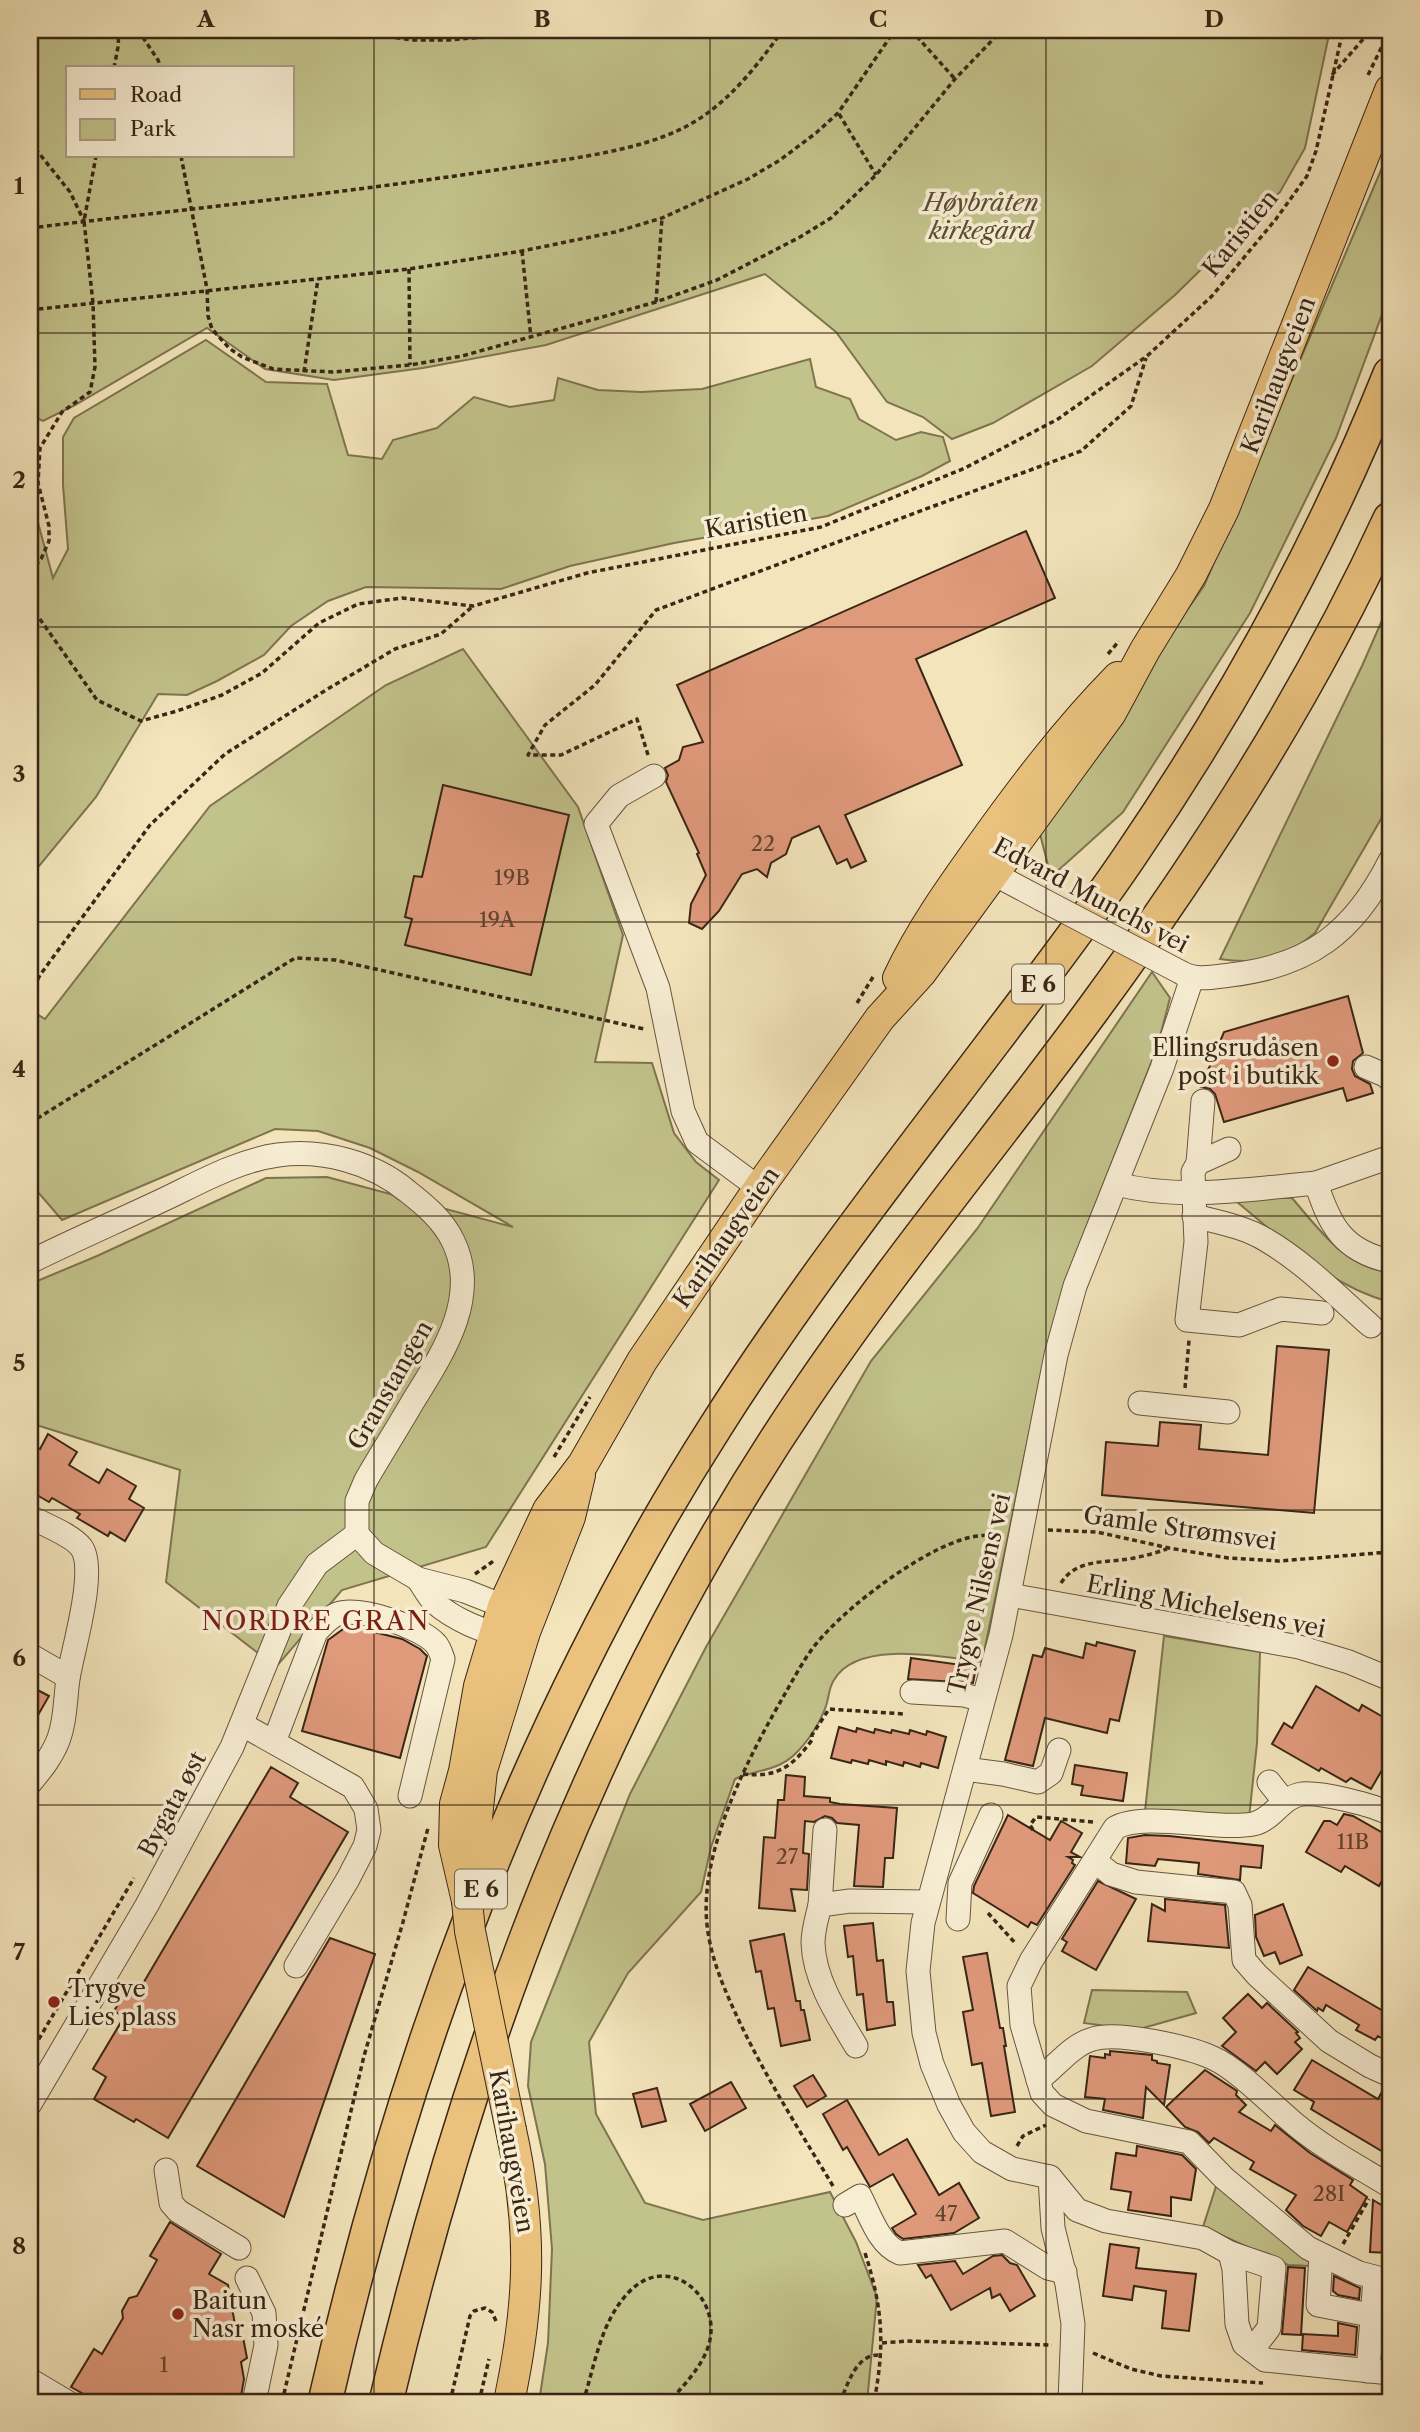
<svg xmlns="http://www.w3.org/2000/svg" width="1420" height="2432" font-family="'Libre Caslon Text',serif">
<rect width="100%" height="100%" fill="#f3e4bb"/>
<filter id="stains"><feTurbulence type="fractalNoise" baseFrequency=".00286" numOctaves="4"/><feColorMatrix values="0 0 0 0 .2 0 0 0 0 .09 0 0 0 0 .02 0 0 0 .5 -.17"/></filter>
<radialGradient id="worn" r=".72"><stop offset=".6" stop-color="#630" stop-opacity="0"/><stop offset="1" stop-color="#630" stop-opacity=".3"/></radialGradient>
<g fill="#c2c28b" stroke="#7e7450" stroke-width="2" fill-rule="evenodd">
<path d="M30,30H1330L1305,148L1280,192L1175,295L1092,366L993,423L952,439L923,417L887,402L836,332L765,274L546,345L423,368L334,380L265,369L207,328L75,405L43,421L30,415ZM292,68V156H68V68Z"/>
<polygon points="1390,149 1390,293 1336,438 1250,613 1123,812 1051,877 1040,834 1059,790 1204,586"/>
<polygon points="206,340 266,382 327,384 348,455 382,459 393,440 437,428 474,397 510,407 554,400 558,378 598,390 641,392 702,389 810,359 816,387 850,399 859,419 896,440 921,432 943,437 950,461 922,476 828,516 674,543 570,566 501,589 366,587 328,601 291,626 264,655 217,681 187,695 158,694 96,797 30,877 30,493 53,578 68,549 63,485 63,437 74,418"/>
<path d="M1390,602V798L1381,819L1315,933C1285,958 1258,965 1220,959L1362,666Z"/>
<polygon points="463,649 578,807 623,935 595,1062 652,1063 674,1133 696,1162 719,1180 486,1547 342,1590 276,1667 166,1582 180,1470 30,1423 30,1284 97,1256 266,1178 327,1177 513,1227 418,1172 370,1148 318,1131 275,1129 62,1220 30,1183 30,1010 45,1019 210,806 386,685"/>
<path d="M1152,972L1170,998L1157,1048L1069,1271L1043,1366L982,1662C944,1657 857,1639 834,1680C829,1687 829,1697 826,1706C820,1723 808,1742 794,1755C777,1771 755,1770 735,1779L711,1847L701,1892L628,1973L589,2042L596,2114L645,2203L703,2220L830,2192L856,2242L877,2297L867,2402H539L548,2343L552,2249L545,2164L528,2086L531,2042L630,1794L706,1647L871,1361L977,1229Z"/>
<path d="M1232,1198H1292C1319,1229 1346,1269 1390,1272V1302C1328,1286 1281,1237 1232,1198Z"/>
<polygon points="1164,1636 1260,1652 1257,1743 1249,1818 1145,1811"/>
<polygon points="1092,1990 1187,1992 1196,2013 1136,2030 1084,2023"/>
<polygon points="1219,2177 1311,2255 1309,2266 1288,2265 1203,2227"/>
</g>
<g fill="#df997b" stroke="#392615" stroke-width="2">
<polygon points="1026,531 1055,598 916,659 962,765 845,815 866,861 851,868 847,859 837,864 819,826 792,838 786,854 771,863 767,877 757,869 742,874 719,911 702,929 689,923 691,904 706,875 697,854 699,853 666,782 668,775 665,768 679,760 683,747 703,742 677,685"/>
<polygon points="443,785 569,815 531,975 405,945 412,919 405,917 414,876 422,877"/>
<polygon points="1348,996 1363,1053 1353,1061 1352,1069 1355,1076 1370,1084 1373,1093 1347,1101 1343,1088 1224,1122 1215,1094 1210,1089 1201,1087 1224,1032"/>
<polygon points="1277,1346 1329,1350 1314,1513 1102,1495 1106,1442 1158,1446 1160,1422 1201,1425 1199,1449 1268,1455"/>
<polygon points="48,1434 77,1452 69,1465 99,1483 107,1469 136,1486 129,1499 144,1508 125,1541 110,1532 108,1536 77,1518 80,1514 52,1498 49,1502 30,1491 30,1443 40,1449"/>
<polygon points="346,1627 354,1627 402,1639 420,1649 427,1656 400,1758 302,1731 328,1640"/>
<polygon points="1097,1642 1135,1651 1119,1721 1110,1719 1107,1733 1045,1718 1033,1766 1005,1760 1033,1655 1042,1657 1045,1648 1083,1658 1086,1643 1096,1646"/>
<polygon points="911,1658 976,1667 973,1683 908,1679"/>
<polygon points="30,1686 49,1696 30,1729"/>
<polygon points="1316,1686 1359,1711 1362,1705 1390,1721 1390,1756 1371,1789 1351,1778 1346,1782 1321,1768 1319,1771 1272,1744 1284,1723 1292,1728"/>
<polygon points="839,1727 856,1732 857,1728 874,1733 875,1729 891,1733 892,1730 909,1734 910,1730 926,1735 927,1731 946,1737 938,1768 921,1763 920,1767 904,1762 903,1766 886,1761 886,1765 869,1760 868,1764 852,1760 851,1763 831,1758"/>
<polygon points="1075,1765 1127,1773 1123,1801 1081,1795 1083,1786 1072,1784"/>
<polygon points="271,1767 298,1783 290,1797 348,1832 168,2138 136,2119 134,2122 94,2099 106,2077 93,2069 124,2017 114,2011 126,1991 135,1997"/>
<polygon points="786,1775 805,1777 804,1796 830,1798 830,1802 840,1804 897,1808 893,1858 885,1858 883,1887 854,1886 859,1825 837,1823 832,1818 825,1816 814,1822 805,1821 803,1853 809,1854 807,1890 791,1889 795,1911 759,1908 764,1837 775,1838 778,1800 784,1800"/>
<polygon points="1344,1814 1353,1816 1390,1837 1390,1884 1383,1879 1379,1886 1345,1866 1341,1872 1306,1852 1324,1821 1330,1821 1337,1825"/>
<polygon points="1008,1815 1050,1840 1061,1821 1082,1833 1071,1852 1080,1857 1068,1857 1073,1860 1072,1863 1075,1865 1037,1925 1031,1922 1028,1927 973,1893 974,1886"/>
<polygon points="1145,1835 1169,1836 1263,1846 1261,1868 1241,1866 1240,1880 1198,1874 1199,1863 1158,1859 1155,1866 1126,1863 1128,1838"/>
<polygon points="1098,1881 1136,1899 1096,1970 1062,1951 1067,1942 1062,1939"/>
<polygon points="1165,1899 1225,1905 1229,1948 1148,1941 1152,1904 1165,1911"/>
<polygon points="1283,1904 1302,1955 1280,1964 1275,1952 1264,1956 1256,1937 1255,1915"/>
<polygon points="873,1923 877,1961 883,1960 887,2002 893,2002 895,2025 867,2030 863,1994 857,1995 853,1956 848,1957 844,1926"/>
<polygon points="784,1934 796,2001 800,2001 801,2010 804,2010 810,2040 781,2046 774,2008 768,2009 761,1971 756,1972 750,1941"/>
<polygon points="330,1938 375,1954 284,2217 197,2166"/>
<polygon points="987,1953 1000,2028 1003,2028 1006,2046 1004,2046 1015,2112 991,2116 982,2063 972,2065 963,2012 973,2010 963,1957"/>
<polygon points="1308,1967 1390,2015 1390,2043 1378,2036 1375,2040 1356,2030 1359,2025 1326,2005 1323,2011 1318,2008 1317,2011 1294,1990"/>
<polygon points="1248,1994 1262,2008 1267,2003 1298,2032 1296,2033 1300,2038 1295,2042 1302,2049 1277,2074 1265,2062 1256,2071 1222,2046 1236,2032 1223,2018"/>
<polygon points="1110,2051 1152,2055 1152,2060 1157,2061 1157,2063 1170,2065 1164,2105 1146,2087 1143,2118 1103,2110 1105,2099 1085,2097 1090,2056 1105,2058 1105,2054 1110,2055"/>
<polygon points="1312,2060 1378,2099 1384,2088 1390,2089 1390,2156 1311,2109 1314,2102 1294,2090"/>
<polygon points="1205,2070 1237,2091 1236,2095 1246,2105 1239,2112 1271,2131 1275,2125 1310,2153 1353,2180 1350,2185 1367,2197 1347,2232 1329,2222 1321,2236 1303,2226 1286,2210 1296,2195 1250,2169 1254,2162 1214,2138 1209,2143 1198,2132 1185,2127 1166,2107"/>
<polygon points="813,2075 826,2096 807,2107 794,2086"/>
<polygon points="731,2082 746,2108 705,2131 690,2104"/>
<polygon points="657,2088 666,2121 642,2127 633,2094"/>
<polygon points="847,2100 879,2155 907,2139 939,2195 959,2183 979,2218 954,2233 903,2239 896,2234 892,2228 916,2214 893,2174 870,2187 847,2147 843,2150 823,2114"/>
<polygon points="1137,2146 1182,2155 1196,2169 1191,2200 1171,2197 1171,2216 1128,2210 1131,2192 1111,2189 1116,2153 1136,2156"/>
<polygon points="1373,2200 1390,2210 1390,2253 1370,2252"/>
<polygon points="170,2222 221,2254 209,2274 228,2285 237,2336 243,2337 247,2358 241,2362 244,2379 240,2402 98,2402 71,2387 94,2349 102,2354 123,2318 122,2311 129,2298 137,2296 157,2260 150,2256"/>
<polygon points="1110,2244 1139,2248 1136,2268 1196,2274 1189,2331 1162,2328 1166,2291 1134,2286 1132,2300 1103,2296"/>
<polygon points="1002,2255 1010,2263 1017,2265 1035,2296 1010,2311 1000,2294 992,2298 990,2288 951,2310 931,2275 926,2278 918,2265 955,2261 963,2274 993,2256"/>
<polygon points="1288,2267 1305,2268 1301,2335 1282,2334"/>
<polygon points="1334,2276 1360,2288 1359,2299 1338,2295 1333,2291"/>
<polygon points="1338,2323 1357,2327 1355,2355 1302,2350 1303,2334 1338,2336"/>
</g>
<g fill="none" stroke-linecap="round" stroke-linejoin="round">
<defs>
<g id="minor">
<polyline points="654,776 619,796 596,824 658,988 683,1111 697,1142 759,1188"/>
<polyline points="979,866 1041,899"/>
<path d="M1182,973C1197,981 1213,977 1230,975C1310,966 1354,932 1390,861"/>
<polyline points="1192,978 1162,1068 1075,1286 1056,1355 1001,1635 923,1923 918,1971 924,2033 932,2064 949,2105 964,2132 982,2152 1012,2169 1050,2177 1077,2210 1106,2221 1203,2238 1230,2253 1234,2269 1237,2324 1244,2344 1265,2360 1390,2373"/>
<polyline points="1366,1067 1387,1076 1390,1080"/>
<polyline points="1229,1149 1198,1163 1193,1172 1196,1242 1187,1320 1239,1325 1281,1309 1322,1313"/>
<polyline points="1198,1163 1203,1101"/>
<polyline points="1316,1183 1390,1157"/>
<path d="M1116,1184C1183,1201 1248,1189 1316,1183C1330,1226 1343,1251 1390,1261"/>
<path d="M1194,1216C1218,1222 1245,1227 1266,1240C1305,1263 1337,1296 1371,1326"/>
<path d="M30,1262C76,1239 123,1219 169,1197C202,1181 240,1160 278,1155C322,1149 372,1162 407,1191C425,1205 443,1220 453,1241C481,1298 441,1356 412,1403C397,1429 381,1454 366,1480L357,1501V1534L374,1553L418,1579L465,1591L503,1606L516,1616"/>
<polyline points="1140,1403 1228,1412"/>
<path d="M30,1517C43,1524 72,1535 81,1547C98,1569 72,1652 68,1679C65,1699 66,1719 59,1738C53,1755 42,1769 30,1783"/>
<path d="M418,1579C423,1586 428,1596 434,1602C453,1619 484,1633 509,1636"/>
<polyline points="1010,1595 1299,1647 1349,1662 1390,1679"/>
<polyline points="30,1655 68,1677"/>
<polyline points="912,1692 964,1695 982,1700"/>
<polyline points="243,1725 353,1787 366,1809 369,1830 365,1846 348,1879 296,1966"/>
<path d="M274,1742L316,1632C323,1625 328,1618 337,1614C360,1606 421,1627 436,1644C440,1649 441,1654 443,1659L410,1796"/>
<polyline points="965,1769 1003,1774 1038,1782 1051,1773 1059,1750"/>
<polyline points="1269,1782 1284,1801"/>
<path d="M1390,1814C1374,1805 1321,1792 1302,1794C1281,1797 1273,1820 1253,1824C1216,1831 1144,1811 1115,1828L1031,1961L1019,1986L1022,2025L1042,2093L1053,2105L1086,2121L1189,2142L1224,2178L1308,2248L1359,2273L1390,2281"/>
<polyline points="1095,1861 1111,1874 1136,1882 1234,1892 1240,1905 1244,1960 1257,1975 1329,2041 1370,2066 1390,2075"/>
<polyline points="820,1905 825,1830"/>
<polyline points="958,1919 960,1883 991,1815"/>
<path d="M856,2046C838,2016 814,1980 813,1943C813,1930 817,1918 820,1905L850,1901L927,1902"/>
<path d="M1038,2080C1056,2067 1071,2045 1093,2039C1117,2031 1190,2047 1213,2058C1238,2069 1274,2107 1296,2125C1325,2149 1359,2167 1390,2186"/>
<polyline points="30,2104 147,1905 232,1747 289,1606 317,1564 357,1534"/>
<polyline points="166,2170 171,2203 178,2211 239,2248"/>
<polyline points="1050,2177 1053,2228 1067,2284 1073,2324 1070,2402"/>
<path d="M845,2205L860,2196C870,2215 879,2245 900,2253L1005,2241L1048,2268L1065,2272"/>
<polyline points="1230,2253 1274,2268 1269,2328 1252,2350"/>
<polyline points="1321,2255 1318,2305 1370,2315"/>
<polyline points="247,2278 264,2313 266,2345 254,2402"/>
<polyline points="1368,2371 1375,2278"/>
<polyline points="30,2380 67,2402"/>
</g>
<g id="major">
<path d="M898,978C920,931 950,889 980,847C1023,787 1066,730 1118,677"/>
<polyline points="470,1884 482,1770 525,1632 570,1517 580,1475"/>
<polyline points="467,1901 454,1845 455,1804 464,1771 479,1686 503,1606 548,1510 583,1464 642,1361 759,1188 880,1018 921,973 1111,713 1145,650 1191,575 1224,509 1390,90"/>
<path d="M509,2402C530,2303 533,2230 511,2130"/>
</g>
<g id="highway">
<path d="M325,2402C403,2060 526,1723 716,1426C801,1292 899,1167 995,1040C1041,979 1089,917 1132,853C1234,703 1323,542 1390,374"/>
<path d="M386,2402C470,2045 597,1704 803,1399C894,1264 998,1139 1094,1008C1207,854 1310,693 1390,519"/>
</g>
</defs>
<use href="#minor" stroke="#68563e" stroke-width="25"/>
<use href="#major" stroke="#392615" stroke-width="32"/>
<use href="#highway" stroke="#392615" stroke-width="36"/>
<g stroke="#392615" stroke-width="3.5" stroke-dasharray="5 3.5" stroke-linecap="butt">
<polyline points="138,30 158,60 161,68"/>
<polyline points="345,30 412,40 448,40 572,30"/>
<polyline points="911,30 955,79"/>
<polyline points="114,68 118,47 119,30"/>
<polyline points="1332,75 1371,30"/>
<polyline points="1368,75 1390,30"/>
<polyline points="839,114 876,175"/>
<polyline points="30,142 70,192 84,221"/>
<polyline points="181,156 207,289 208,316 212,329 229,348 242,357 273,369 333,372 410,365 462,356 656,302 717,280 800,237 831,218 876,175 955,79 1002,30"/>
<path d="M30,228C187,209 345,193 502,169C558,160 637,153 687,126C728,104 756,67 783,30"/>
<polyline points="522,251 531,338"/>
<polyline points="409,269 410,365"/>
<polyline points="656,302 662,218"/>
<polyline points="30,310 409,269 522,251 615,232 662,218 748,179 780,160 816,133 838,113 895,30"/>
<polyline points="304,372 318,279"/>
<polyline points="30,572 41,559 49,541 49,526 38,483 40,448 62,412 90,392 95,367 93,303 84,221 96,156"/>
<polyline points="30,605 97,700 141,721 177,711 222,695 262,673 319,623 358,604 402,598 473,606 587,573 821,527 965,468 1058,419 1147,356 1212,296 1276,219 1307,176 1316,151 1343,30"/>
<polyline points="1108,654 1119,641"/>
<polyline points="648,755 637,719 561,755 528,755 545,725 595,685 656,610 1081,451 1131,406 1146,358"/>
<polyline points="30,995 40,975 150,825 225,754 326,690 395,649 441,634 473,606"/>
<polyline points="857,1003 873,977"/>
<polyline points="30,1123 295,958 335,960 644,1029"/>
<polyline points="1185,1388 1189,1340"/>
<polyline points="554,1457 590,1397"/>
<polyline points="1048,1530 1097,1532 1169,1548 1228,1558 1279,1561 1390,1552"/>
<polyline points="475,1574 495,1560"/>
<path d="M1061,1583C1076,1559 1104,1563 1128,1559C1142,1557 1155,1553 1167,1549"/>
<path d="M743,1774C777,1778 792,1767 812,1740V1735L829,1709L904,1714"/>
<polyline points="1384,1788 1390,1777"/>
<polyline points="1033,1830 1030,1825 1036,1817 1093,1822"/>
<polyline points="988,1913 1016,1944"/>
<polyline points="30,2054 134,1878"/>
<polyline points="1017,2146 1023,2136 1046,2125"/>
<path d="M833,2186C801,2133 768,2081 741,2025C726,1993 711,1961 707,1925C699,1850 749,1756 786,1692C797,1673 808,1651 824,1635C853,1602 933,1541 978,1536C985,1535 992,1535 999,1535"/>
<polyline points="1343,2244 1369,2199"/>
<path d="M865,2253C883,2309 885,2345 874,2402"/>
<polyline points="882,2343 907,2341 1052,2345"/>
<polyline points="1093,2353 1131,2369 1161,2376 1263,2383"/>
<polyline points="282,2402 364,2056 403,1922 428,1828"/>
<polyline points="450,2402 470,2316 474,2311 485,2308 492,2312 496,2321"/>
<polyline points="479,2402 489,2359"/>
<path d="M583,2402C595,2365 600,2323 628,2293C668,2249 727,2299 707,2350C699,2370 683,2386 669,2402"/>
<path d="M840,2402C848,2384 856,2353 881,2355"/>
</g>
<use href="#minor" stroke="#f7edd3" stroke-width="23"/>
<use href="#major" stroke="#eac27e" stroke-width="30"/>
<use href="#highway" stroke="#eac27e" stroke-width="33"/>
<defs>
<polyline id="minor-bridge" points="1041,899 1182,973"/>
<polyline id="major-bridge" points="467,1901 470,1931 511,2130"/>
</defs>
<use href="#minor-bridge" stroke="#68563e" stroke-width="25" stroke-linecap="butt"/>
<use href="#major-bridge" stroke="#392615" stroke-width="32" stroke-linecap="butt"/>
<use href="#minor-bridge" stroke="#f7edd3" stroke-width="23"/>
<use href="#major-bridge" stroke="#eac27e" stroke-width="30"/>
</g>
<path fill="none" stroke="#392615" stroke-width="2" stroke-opacity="0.55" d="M374,30V2402M710,30V2402M1046,30V2402M30,333H1390M30,627H1390M30,922H1390M30,1216H1390M30,1510H1390M30,1805H1390M30,2099H1390"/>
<g fill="#8f2418" stroke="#f7edd3" stroke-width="2.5">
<circle cx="1333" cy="1061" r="7"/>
<circle cx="54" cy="2002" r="7"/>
<circle cx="178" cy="2314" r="7"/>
</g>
<g text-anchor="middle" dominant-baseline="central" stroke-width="7" stroke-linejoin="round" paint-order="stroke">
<g font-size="21" fill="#62432e">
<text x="763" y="843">22</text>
<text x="512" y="877">19B</text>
<text x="497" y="919">19A</text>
<text x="1353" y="1841">11B</text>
<text x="787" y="1856">27</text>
<text x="1329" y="2193">28I</text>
<text x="946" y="2213">47</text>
<text x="164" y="2364">1</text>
</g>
<g fill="#f7edd3" stroke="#72624e" stroke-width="2">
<rect x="1012" y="964.5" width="52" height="39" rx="5"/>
<rect x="455" y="1869.5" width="52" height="39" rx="5"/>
</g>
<g font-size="23" font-weight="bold" fill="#392615">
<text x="1038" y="984">E 6</text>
<text x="481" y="1889">E 6</text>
</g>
<g font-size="24" font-style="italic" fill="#5b4d32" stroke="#f7edd3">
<text x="981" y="202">Høybråten<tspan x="981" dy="28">kirkegård</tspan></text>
</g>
<g font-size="24" fill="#392615" stroke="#f7edd3">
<text transform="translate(1240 233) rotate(-51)">Karistien</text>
<text transform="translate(1278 375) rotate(-69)">Karihaugveien</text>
<text transform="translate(756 521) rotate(-10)">Karistien</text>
<text transform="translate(1091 895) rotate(28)">Edvard Munchs vei</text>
<text transform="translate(726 1237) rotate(-55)">Karihaugveien</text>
<text transform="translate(390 1385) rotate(-60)">Granstangen</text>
<text transform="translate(1180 1528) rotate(8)">Gamle Strømsvei</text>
<text transform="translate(979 1594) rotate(-77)">Trygve Nilsens vei</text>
<text transform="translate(1206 1606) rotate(11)">Erling Michelsens vei</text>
<text transform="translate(172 1804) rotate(-62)">Bygata øst</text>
<text transform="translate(512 2151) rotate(80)">Karihaugveien</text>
</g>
<g font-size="24" fill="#392615" stroke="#f7edd3" text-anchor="start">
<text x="1319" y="1047" text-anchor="end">Ellingsrudåsen<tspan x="1319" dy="28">post i butikk</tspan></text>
<text x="68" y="1988">Trygve<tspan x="68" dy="28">Lies plass</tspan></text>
<text x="192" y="2300">Baitun<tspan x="192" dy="28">Nasr moské</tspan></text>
</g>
<g font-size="26" letter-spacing="2" fill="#7a1f14" stroke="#f7edd3">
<text x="316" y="1621">NORDRE GRAN</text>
</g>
</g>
<rect width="1420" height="2432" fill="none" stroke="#f3e4bb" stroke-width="77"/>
<rect x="66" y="66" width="228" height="91" fill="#f7edd3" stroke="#ab9d87" stroke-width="2"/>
<rect x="80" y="89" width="35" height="10" fill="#eac27e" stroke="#ab9d87" stroke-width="2"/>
<text x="130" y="102" font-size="21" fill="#392615">Road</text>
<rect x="80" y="119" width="35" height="21" fill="#c2c28b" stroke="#ab9d87" stroke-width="2"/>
<text x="130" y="136" font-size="21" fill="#392615">Park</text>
<rect x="38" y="38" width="1344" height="2356" fill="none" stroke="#392615" stroke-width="2.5"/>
<g font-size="23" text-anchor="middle" font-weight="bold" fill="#392615">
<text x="206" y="27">A</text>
<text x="542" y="27">B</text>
<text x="878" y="27">C</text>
<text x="1214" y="27">D</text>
<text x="19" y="194">1</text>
<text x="19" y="488">2</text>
<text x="19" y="782">3</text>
<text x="19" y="1077">4</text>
<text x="19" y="1371">5</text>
<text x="19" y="1666">6</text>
<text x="19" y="1960">7</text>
<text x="19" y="2254">8</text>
</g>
<rect width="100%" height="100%" filter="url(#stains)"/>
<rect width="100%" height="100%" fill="url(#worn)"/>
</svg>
